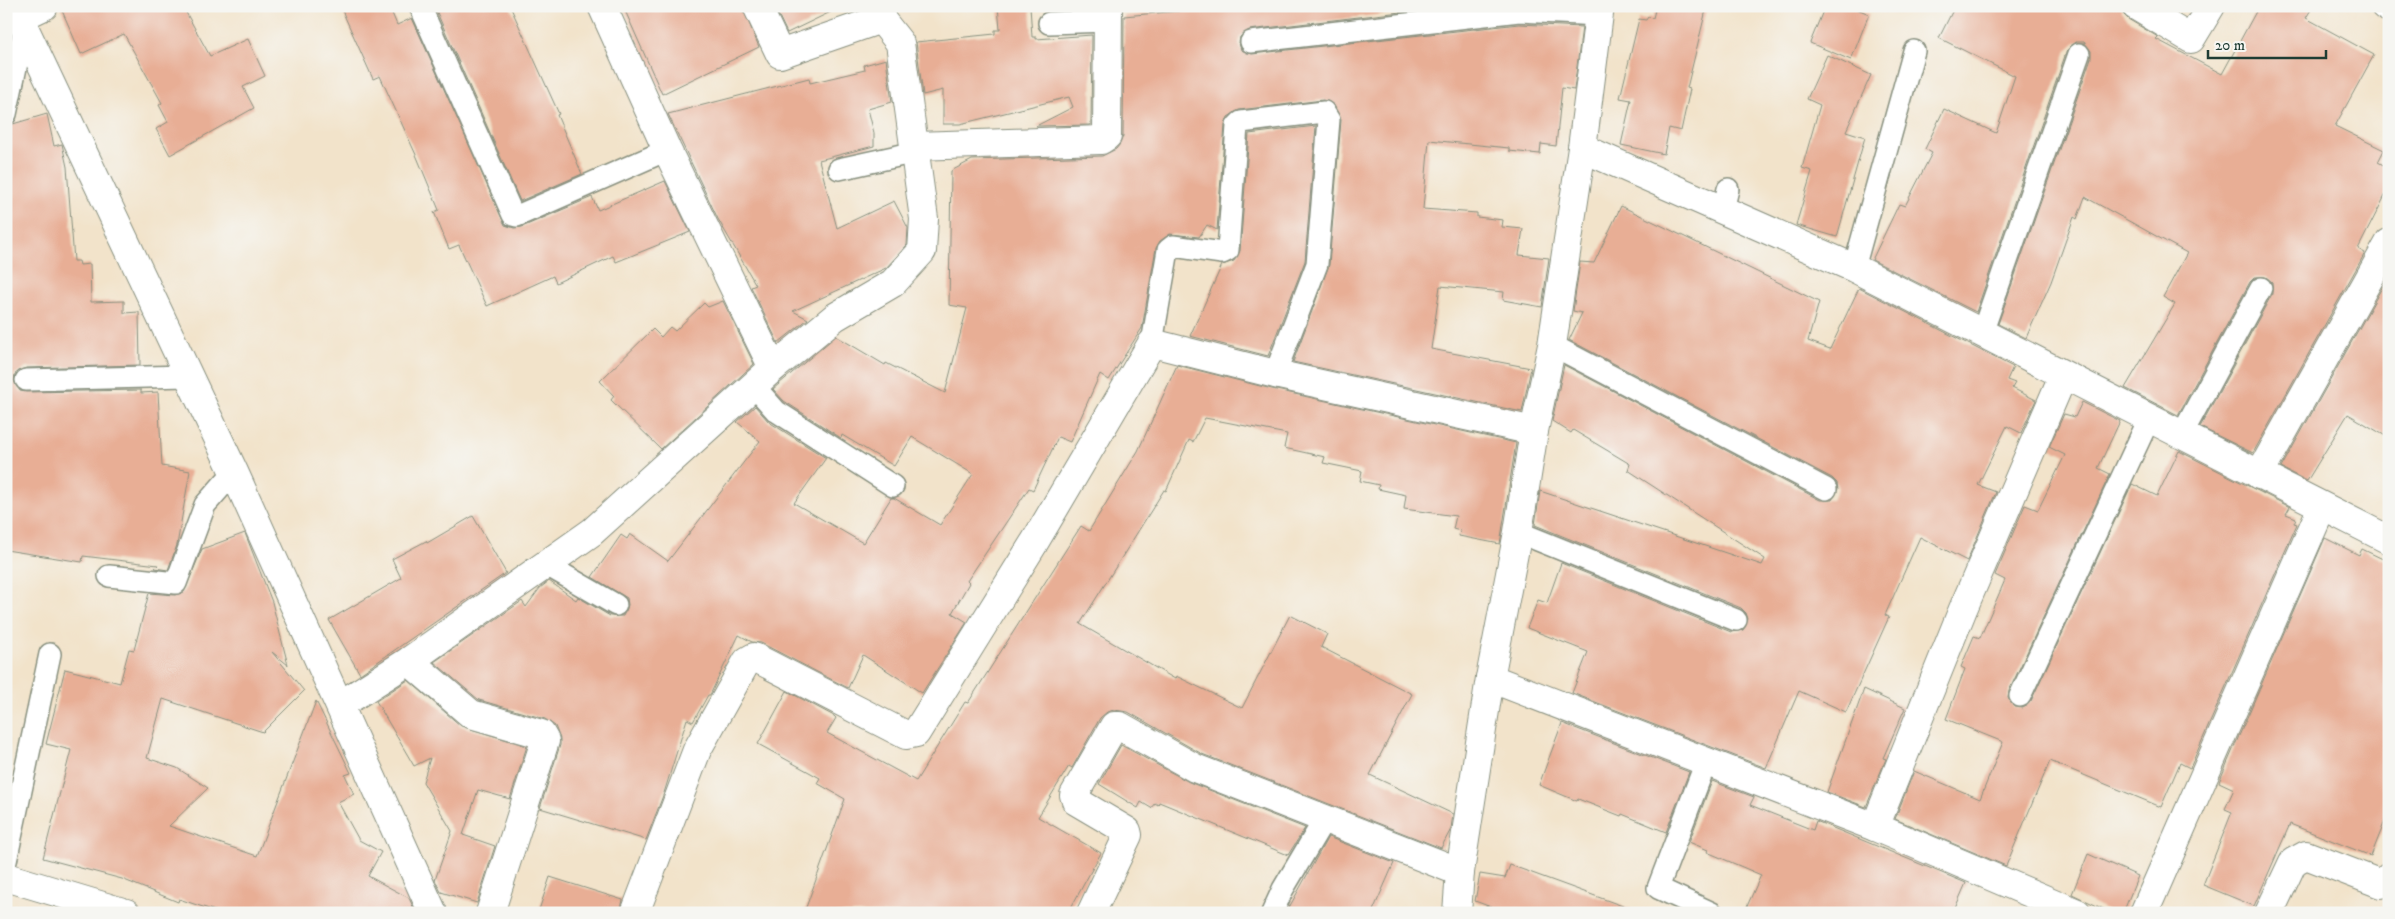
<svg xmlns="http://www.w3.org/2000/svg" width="2395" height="919" font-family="'IM FELL DW Pica',serif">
<rect width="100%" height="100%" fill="#f6f6f2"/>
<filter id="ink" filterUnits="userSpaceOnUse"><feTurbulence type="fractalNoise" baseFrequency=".02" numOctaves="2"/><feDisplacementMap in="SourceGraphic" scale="10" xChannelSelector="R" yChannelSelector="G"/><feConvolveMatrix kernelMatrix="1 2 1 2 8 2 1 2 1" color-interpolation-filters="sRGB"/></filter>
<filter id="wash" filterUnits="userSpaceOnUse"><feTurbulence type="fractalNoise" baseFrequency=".0096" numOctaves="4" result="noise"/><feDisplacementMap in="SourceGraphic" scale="20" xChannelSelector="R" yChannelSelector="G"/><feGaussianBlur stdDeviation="1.12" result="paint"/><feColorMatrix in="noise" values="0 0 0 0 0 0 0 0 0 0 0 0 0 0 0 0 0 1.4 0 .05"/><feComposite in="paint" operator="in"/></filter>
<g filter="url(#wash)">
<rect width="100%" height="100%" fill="#f2e3ca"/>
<g id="blocks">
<g fill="#e8ae95">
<polygon points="60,6 186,6 183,7 210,56 248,39 265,76 243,87 254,108 170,155 156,129 168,122 159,105 162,103 124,34 81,54"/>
<polygon points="340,6 389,6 397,25 412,18 505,225 514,228 522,227 592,197 598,210 665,181 690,232 616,262 613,256 556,283 553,276 487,306 459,245 449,249 434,212 439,210 417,157 380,76 373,79"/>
<polygon points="438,6 510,6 559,114 557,115 582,174 520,201 435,8"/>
<polygon points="623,6 742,6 759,47 662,94"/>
<polygon points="774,6 843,6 787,33"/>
<polygon points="998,6 1030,6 1032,37 1036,37 1036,39 1092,35 1091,125 1036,126 1073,107 1069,97 960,124 943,124 943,90 923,95 916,42 995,34 995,30 1000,30"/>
<polygon points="1179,6 1451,6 1249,30 1240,37 1239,43 1241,50 1252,54 1519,24 1582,27 1574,90 1562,88 1556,146 1541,144 1540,154 1509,151 1509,148 1429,140 1423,209 1477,213 1477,217 1503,220 1502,227 1523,229 1519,255 1549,258 1542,307 1503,300 1504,292 1440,286 1431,349 1531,368 1522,412 1293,362 1329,265 1341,120 1334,105 1323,100 1239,110 1228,117 1225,125 1217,230 1207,225 1199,237 1170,234 1160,241 1156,248 1142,328 1109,380 1100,374 1070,442 1058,437 1033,490 1029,488 967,581 969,583 952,613 967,622 922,693 863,655 848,688 761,643 752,642 739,635 710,695 708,695 693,722 687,719 664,793 646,840 540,808 560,745 560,739 555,726 545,719 479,700 434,662 522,601 526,607 540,588 549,581 576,600 578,597 610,616 623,616 628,605 627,598 592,577 621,535 627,539 630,534 668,561 760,441 737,422 755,406 769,422 826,458 794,503 863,543 891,498 894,498 940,525 973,474 912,437 894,466 842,435 841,438 784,401 773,389 836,336 885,365 886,363 945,393 967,308 949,305 951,171 972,160 1102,156 1116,149 1120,144 1123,136 1124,16 1179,11"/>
<polygon points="1656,6 1687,6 1706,10 1687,88 1690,89 1681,131 1669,128 1664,154 1621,145 1631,100 1620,98 1639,19 1646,20 1648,17 1653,18"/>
<polygon points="1825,6 1850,6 1869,14 1851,60 1810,43"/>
<polygon points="1955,6 2120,6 2123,14 2128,19 2158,37 2156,39 2222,74 2259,6 2313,6 2306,18 2374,55 2335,126 2384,150 2378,162 2389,168 2389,188 2358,249 2365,253 2253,453 2200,427 2272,294 2272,282 2266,277 2255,277 2250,282 2178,415 2125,388 2175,304 2163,297 2187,253 2085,197 2077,219 2074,217 2051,282 2026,338 1998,324 2091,58 2091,51 2084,42 2076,42 2067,50 1976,312 1872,260 1899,204 1905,206 1932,153 1925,149 1944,109 1996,133 2015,76 1939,38"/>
<polygon points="1827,55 1871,75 1846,131 1865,137 1837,237 1796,225 1812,171 1802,168 1820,105 1807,99"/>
<polygon points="886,59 892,102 868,109 874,133 874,146 819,160 837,228 894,201 908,228 907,245 886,268 793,311 808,319 778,343 751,287 756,285 718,219 668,114 809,78 810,83 865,70 864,65"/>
<polygon points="47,114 54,146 62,144 67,167 74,261 79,261 80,265 90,264 91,302 124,301 124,313 139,312 140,365 26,368 15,374 14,381 20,391 26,392 141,390 141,393 158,392 162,466 190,471 177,545 168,570 155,568 158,565 83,556 82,562 6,550 6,126"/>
<polygon points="1316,126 1305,261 1268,356 1190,336 1222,265 1234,261 1240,251 1249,134"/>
<polygon points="1621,206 1819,302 1808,341 1830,349 1859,288 2013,367 2007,380 2015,383 2012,388 2036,400 2021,433 2007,426 1978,485 1996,492 1967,561 1920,537 1885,615 1889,617 1846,712 1799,691 1766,768 1572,693 1588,652 1527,628 1538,600 1547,603 1561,563 1731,632 1743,630 1748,619 1746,613 1741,608 1535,525 1540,491 1762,565 1765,559 1628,470 1630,464 1573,430 1571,433 1552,421 1564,365 1820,500 1832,500 1838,489 1837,483 1832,478 1569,340 1582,313 1573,311 1580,262 1594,263"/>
<polygon points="2389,275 2389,438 2348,414 2307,481 2281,468"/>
<polygon points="723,301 754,364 661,449 611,400 614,396 600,381 653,329 661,337 670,327 675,331 704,303 708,307"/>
<polygon points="1177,365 1272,389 1516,443 1500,544 1459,536 1460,531 1453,529 1456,516 1404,509 1406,495 1378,489 1379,485 1360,481 1362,471 1323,463 1325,457 1284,448 1287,434 1205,418 1193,442 1189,440 1166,491 1164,490 1080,624 1175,679 1176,676 1242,708 1290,615 1327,634 1321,647 1412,694 1370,775 1453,814 1451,829 1441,848 1202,754 1128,712 1114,710 1107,712 1100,718 1072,768 1069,766 1038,817 1101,853 1068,913 804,913 845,799 817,783 820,778 758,744 787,691 834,716 836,718 827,733 916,781 965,702 968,703 1081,526 1089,531 1138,451"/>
<polygon points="2082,402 2120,421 2098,468 2110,474 2009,691 2008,698 2014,707 2022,708 2031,701 2132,484 2157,496 2179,451 2290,507 2286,514 2296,518 2294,523 2297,524 2190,768 2180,763 2161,807 2050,761 2006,866 1895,819 1914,771 1980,799 2003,742 1946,719 1965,669 1961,667 1974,636 1980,638 2005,580 1995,575 2025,505 2038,510 2065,455 2049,447 2064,414 2075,417"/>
<polygon points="473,516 506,573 360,674 329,620 401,578 392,559 426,541 427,543"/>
<polygon points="245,533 272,602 288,665 272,652 304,691 263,732 163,699 147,758 177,768 208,788 169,826 257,856 316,701 351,773 345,775 354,794 338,802 359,840 381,852 368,876 409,898 416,913 221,913 179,899 178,902 122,879 43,858 71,750 46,744 65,669 120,683 129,649 134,650 149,593 175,595 184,592 202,549"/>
<polygon points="2325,538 2359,555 2362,549 2389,562 2389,811 2371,856 2290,824 2254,906 2203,885 2232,812 2225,809 2234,789 2219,782"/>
<polygon points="408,680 461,726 527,746 510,799 478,790 463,835 495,846 477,903 441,892 435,880 452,831 423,782 430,758 414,766 376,701"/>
<polygon points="1864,689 1905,708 1883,758 1886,759 1866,807 1827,792"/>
<polygon points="1562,723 1689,772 1666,832 1622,814 1621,816 1578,799 1577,801 1539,785"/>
<polygon points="1121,745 1189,782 1305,828 1288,855 1159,802 1158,805 1155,803 1151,808 1141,802 1138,808 1099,784"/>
<polygon points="1712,781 1754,797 1750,805 1813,830 1816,821 1966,883 1953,913 1744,913 1761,875 1707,852 1708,850 1689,842"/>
<polygon points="1328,837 1394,863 1372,913 1286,913"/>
<polygon points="2088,854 2138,876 2123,913 2112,913 2072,894"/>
<polygon points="1510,865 1631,909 1630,913 1507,913 1475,901 1480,874 1505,878"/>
<polygon points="550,877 623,900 620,913 538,913"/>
</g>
</g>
</g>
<g filter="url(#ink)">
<use href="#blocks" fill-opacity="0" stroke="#88907f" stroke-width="1"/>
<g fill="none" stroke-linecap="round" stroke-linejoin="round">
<defs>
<g id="lane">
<polyline points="420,6 513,215 517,216 667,150"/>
<polyline points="1049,23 1108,21"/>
<polyline points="1251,42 1519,11 1599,15"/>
<polyline points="6,114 24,30"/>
<polyline points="839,169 916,152"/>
<polyline points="1723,210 1728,189"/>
<polyline points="1854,268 1914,51"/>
<polyline points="1982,333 2079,54"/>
<polyline points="1152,343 1168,250 1173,246 1222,253 1228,250 1237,126 1241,122 1324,112 1329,120 1317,264 1275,374"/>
<polyline points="1552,345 1826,489"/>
<polyline points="26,380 187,376"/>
<polyline points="754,386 776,411 893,486"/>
<polyline points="2181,436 2261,288"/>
<polyline points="1518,532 1736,620"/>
<polyline points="545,564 616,605"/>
<polyline points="109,576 176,583 205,505 234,472"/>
<polyline points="2020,696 2149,419"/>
<polyline points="1706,762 1658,888 1712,913"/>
<polyline points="6,861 50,654"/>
<polyline points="1272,913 1283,889 1324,820"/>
</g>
<g id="street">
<polyline points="14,6 234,472 433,913"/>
<polyline points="602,6 667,150 773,368"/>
<polyline points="757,6 780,54 881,19"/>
<polyline points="2136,6 2191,39 2211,6"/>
<polyline points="2385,6 2389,8"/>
<polyline points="19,18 44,6"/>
<polyline points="915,146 1101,140 1107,136 1108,6"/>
<polyline points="1582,148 1854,268 2389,540"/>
<polyline points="2259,475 2389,243"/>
<polyline points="409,661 471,714 541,734 545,741 490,913"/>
<polyline points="1490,678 1875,827 2077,913"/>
<polyline points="340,705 409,661 592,532 773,368 835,317 893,283 922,251 924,219 900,43 881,19 881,6"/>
<polyline points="1875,827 1963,609 2063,376"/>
<polyline points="635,913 697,750 747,661 754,657 906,735 916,733 1034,543 1152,343 1275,374 1534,431"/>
<polyline points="1091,913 1128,835 1127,831 1076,801 1074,795 1114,726 1120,726 1195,768 1460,872"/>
<polyline points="1457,913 1460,872 1490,678 1518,532 1534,431 1552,345 1582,148 1600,6"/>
<polyline points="2144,913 2322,507"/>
<polyline points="2269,913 2293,862 2306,855 2381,884 2387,882 2389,877"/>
</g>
<polyline id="secondary" points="6,877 126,913"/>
</defs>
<use href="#lane" stroke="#88907f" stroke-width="24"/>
<use href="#street" stroke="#88907f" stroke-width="30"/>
<use href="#secondary" stroke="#88907f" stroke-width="30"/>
<use href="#lane" stroke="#fff" stroke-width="21"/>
<use href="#street" stroke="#fff" stroke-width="28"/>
<use href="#secondary" stroke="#fff" stroke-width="28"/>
</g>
</g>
<rect width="2395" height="919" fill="none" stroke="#f6f6f2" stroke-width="25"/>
<path d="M2208 50v8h118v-8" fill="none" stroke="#1f3d34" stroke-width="2.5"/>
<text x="2215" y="50" font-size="15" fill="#1f3d34" stroke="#f6f6f2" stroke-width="4" paint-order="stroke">20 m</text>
</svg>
